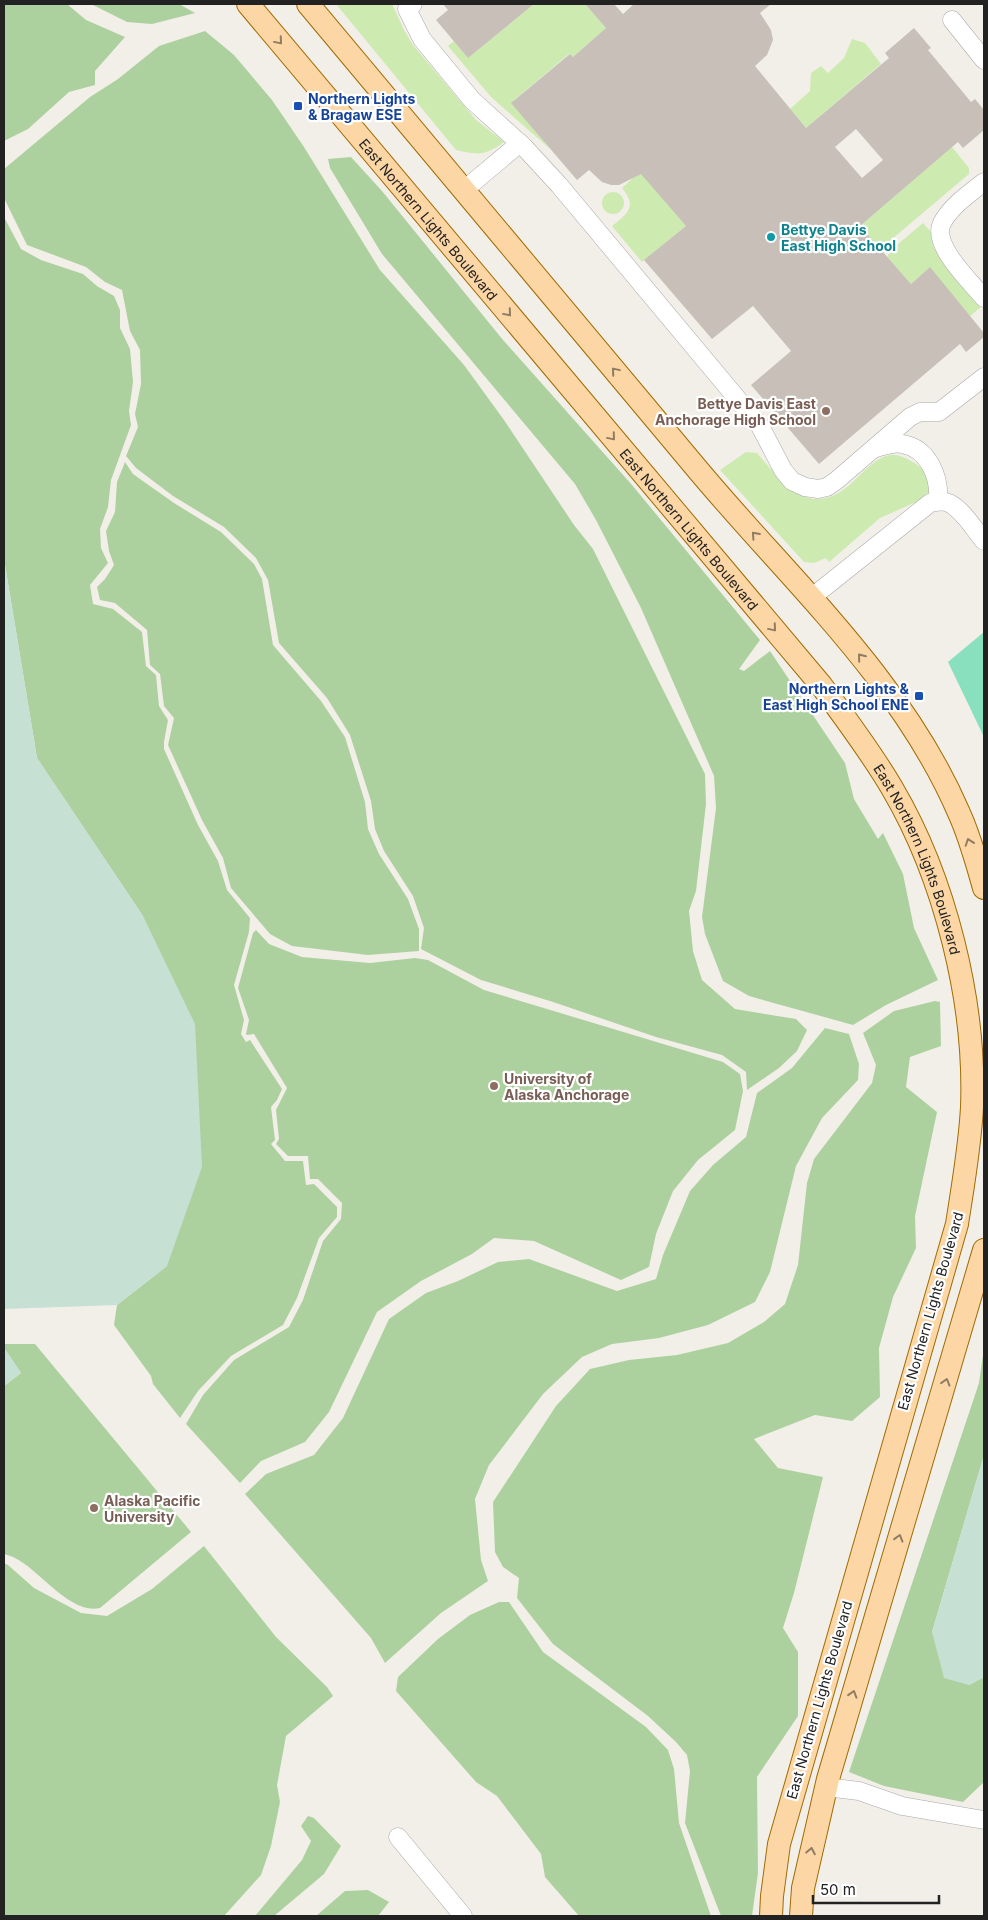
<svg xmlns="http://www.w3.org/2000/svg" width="988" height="1920" font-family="Inter,sans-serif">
<rect width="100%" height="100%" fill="#f2efe9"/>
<g fill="#cdebb0">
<path d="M336,4H392L404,30L413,45L476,120L504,142C485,156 478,155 456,150Z"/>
<polygon points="534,4 585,4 606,28 573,57 569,54 513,101 549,148 491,97 448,46 454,41 468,58"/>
<polygon points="852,39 865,43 881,64 806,128 790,109 810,91 811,73 821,66 828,73 844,58"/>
<polygon points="952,147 969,168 969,174 886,244 878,247 860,226"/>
<path d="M633,163L686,226L642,262L612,226C627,214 638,207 622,188L632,179L625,170Z"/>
<circle cx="613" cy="203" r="11"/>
<polygon points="923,223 931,232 933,246 942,261 981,307 970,316 929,268 911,284 887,257 891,250"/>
<path d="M746,452L757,453C771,469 793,499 816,499C850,500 863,460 890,455C896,454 906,458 911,461C924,467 929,477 931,491L923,499L880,518L829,562L826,558L814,563L804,562L720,470Z"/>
</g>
<g fill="#add19e">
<polygon points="4,4 67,4 86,20 125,37 95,71 95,85 69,92 28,129 4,141"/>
<polygon points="91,4 179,4 195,13 152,24 127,22"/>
<polygon points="205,31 234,55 272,100 304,147 380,270 464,365 504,420 574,525 593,549 705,774 706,804 696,891 689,911 693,951 702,980 735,1009 796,1019 807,1030 797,1051 779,1068 747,1090 746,1072 722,1055 656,1037 553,1002 481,980 421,949 424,928 413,896 384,851 375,829 371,801 350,735 327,698 279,643 268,580 256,558 224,527 173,496 136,468 126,456 138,427 135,414 141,384 140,350 130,331 122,290 105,282 86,267 27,245 4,198 4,169 90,97 118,79 159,46"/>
<polygon points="351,157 382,191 503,340 632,485 760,640 739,669 744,671 770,651 845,763 854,799 878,839 883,833 903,874 914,928 938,980 886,1005 853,1025 749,996 723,981 705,934 702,917 716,808 714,776 641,608 596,520 575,484 382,254 330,168 328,159"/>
<polygon points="4,217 21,249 41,260 83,274 97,286 114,296 120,310 120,328 130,349 133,382 129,411 131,425 111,480 108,507 100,529 101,548 108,563 90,585 93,604 113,609 142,632 146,666 156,675 159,706 168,720 164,742 164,749 198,825 218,861 227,890 250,918 249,932 234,985 244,1020 241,1034 246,1042 250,1040 282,1089 277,1100 271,1107 275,1140 271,1144 285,1161 303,1161 306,1185 314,1184 337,1207 337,1217 319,1238 297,1298 283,1325 231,1356 198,1391 180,1418 153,1384 151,1376 114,1325 117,1305 167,1266 143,916 37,758 4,559"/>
<polygon points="125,462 133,474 174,503 221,532 254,564 262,579 273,645 321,701 345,737 365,802 368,829 379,854 408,899 419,929 419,951 368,955 292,946 270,934 231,888 223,858 202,820 168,745 174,718 164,706 160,674 150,665 147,630 115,603 100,600 97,587 105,579 114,565 109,551 106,531 115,512 117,482"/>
<polygon points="256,930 269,944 302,957 370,963 415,958 428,960 484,990 723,1062 740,1074 743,1091 735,1130 698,1160 673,1191 656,1234 649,1267 621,1280 534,1241 494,1238 472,1254 421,1281 377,1312 329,1412 305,1442 261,1461 240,1483 186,1424 203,1395 234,1360 289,1327 303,1300 323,1241 341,1219 342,1203 318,1179 310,1179 308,1156 288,1156 276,1144 279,1139 276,1110 287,1088 254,1034 247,1035 246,1034 249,1020 238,988 253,933"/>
<polygon points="935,1001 940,1002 941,1046 910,1057 906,1087 937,1112 915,1216 916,1248 893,1297 879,1348 880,1397 852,1421 815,1415 754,1439 778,1468 823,1477 794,1593 783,1628 798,1652 798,1716 757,1777 758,1873 752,1916 721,1916 685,1823 690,1771 687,1755 676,1742 648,1716 553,1644 517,1598 519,1578 503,1567 495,1552 493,1502 556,1406 590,1369 629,1360 677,1355 728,1343 764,1322 785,1304 798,1265 807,1183 814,1159 872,1083 876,1065 863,1033 894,1011"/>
<polygon points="825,1028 849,1034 859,1064 858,1080 822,1118 796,1166 770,1272 755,1302 708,1325 659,1338 612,1344 582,1357 543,1394 489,1465 475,1499 481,1560 488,1581 441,1613 385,1663 371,1638 245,1494 266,1474 314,1455 343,1418 389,1319 426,1293 458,1281 498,1262 529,1259 617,1291 656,1279 663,1255 690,1191 713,1165 746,1137 757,1093 792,1068"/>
<path d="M4,1344H35L191,1532L100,1608C70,1615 40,1570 15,1558C12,1556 7,1555 4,1554V1386L21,1373L4,1348Z"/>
<polygon points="984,1348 984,1455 932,1632 969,1685 984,1677 984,1782 963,1802 884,1786 849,1772 979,1383"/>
<polygon points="204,1546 276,1637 327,1687 333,1696 286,1736 277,1785 280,1802 271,1846 261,1875 224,1916 4,1916 4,1563 8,1565 34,1588 81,1613 107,1616 152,1589"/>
<polygon points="499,1602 509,1602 543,1652 646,1727 668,1750 674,1769 679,1823 711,1916 579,1916 545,1877 541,1854 497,1796 476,1782 396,1691 398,1677 438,1639 470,1615"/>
<polygon points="308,1816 314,1818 341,1846 324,1874 274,1916 255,1916 302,1860 311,1841 301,1826"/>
<polygon points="368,1890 389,1902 378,1916 316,1916 345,1891"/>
</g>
<g fill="#c6e0d4">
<polygon points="4,559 37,758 143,916 195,1024 202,1167 167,1266 117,1305 4,1309"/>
<polygon points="4,1348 21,1373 4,1386"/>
<polygon points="984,1455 984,1677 969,1685 944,1678 932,1632"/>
</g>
<polygon fill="#88e0be" points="984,632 984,737 948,662"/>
<g fill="#c7bfb8" fill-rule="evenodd">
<polygon points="443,4 534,4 468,58 436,20 448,10"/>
<path d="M585,4H614L623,14L634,4H771L760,13L771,30L773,40L767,55L755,66L806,128L889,58L885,53L914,28L931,48L928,50L971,102L975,99L984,110V130L963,148L958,142L860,226L911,284L930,267L984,333V337L966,352L960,344L819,464L751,385L791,351L753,306L712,339L644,260L686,226L641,174L619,185H611L602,182L589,170L577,180L511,103L570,54L573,57L606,28ZM856,129L883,160L862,178L835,147Z"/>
</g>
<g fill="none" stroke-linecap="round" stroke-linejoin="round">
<defs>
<g id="minor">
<polyline points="413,4 407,9 422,39 472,100 524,147 559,185 760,426 783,470 792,481 805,487 818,489 827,487 837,480 910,417 920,412 939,412 984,377"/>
<polyline points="952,20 984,60"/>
<path d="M984,182C970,193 951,206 942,223C931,245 971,282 984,298"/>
<polyline points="464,190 520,143"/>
<path d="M876,448C884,446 893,442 902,444C929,448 940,478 938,501"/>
<path d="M811,598L930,503C936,502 943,500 949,503C963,510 974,529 984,541"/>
<polyline points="826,1787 859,1791 902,1806 984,1820"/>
<polyline points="398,1837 463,1916"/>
</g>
<g id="major">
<path id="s1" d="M248,4L821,685C845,718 871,752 892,788C945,878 976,1002 972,1107C970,1146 963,1185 957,1224L779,1844L772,1896L771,1916"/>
<path d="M308,4C438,159 568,315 698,470C790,580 902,680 959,813C970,837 977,863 984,888"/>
<polyline points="801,1916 803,1888 828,1779 984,1250"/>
</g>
</defs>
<use href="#minor" stroke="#a9a9a9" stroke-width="19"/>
<use href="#major" stroke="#a06b00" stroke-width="24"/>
<use href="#minor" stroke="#fff" stroke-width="18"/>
<use href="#major" stroke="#fcd6a4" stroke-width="22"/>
</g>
<defs><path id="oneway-chevron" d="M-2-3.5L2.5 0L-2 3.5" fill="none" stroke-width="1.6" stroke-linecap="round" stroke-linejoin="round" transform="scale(1.25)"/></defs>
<g stroke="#8f7c63">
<use href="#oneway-chevron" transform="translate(279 41) rotate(50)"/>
<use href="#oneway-chevron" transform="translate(508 313) rotate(50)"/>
<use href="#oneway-chevron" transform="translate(615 371) rotate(-130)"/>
<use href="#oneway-chevron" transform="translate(612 437) rotate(50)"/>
<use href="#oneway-chevron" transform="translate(755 535) rotate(-132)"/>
<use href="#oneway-chevron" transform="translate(773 628) rotate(50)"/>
<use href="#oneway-chevron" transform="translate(861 657) rotate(-129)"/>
<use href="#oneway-chevron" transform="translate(969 842) rotate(-109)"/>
<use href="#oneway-chevron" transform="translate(946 1382) rotate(-73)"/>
<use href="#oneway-chevron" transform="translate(899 1538) rotate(-73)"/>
<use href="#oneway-chevron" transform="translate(853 1694) rotate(-73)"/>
<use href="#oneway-chevron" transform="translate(811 1851) rotate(-79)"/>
</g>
<g fill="#1a4fb4" stroke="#fff" stroke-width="2">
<rect x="293" y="101" width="10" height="10" rx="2.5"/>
<rect x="914" y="691" width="10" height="10" rx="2.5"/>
</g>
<circle fill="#0f9aa8" stroke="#fff" stroke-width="2" cx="771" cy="237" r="5"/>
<g fill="#8d6e63" stroke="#fff" stroke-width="2">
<circle cx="826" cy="411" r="5"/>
<circle cx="494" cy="1086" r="5"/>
<circle cx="94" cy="1508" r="5"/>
</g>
<g text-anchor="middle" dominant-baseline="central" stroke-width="4.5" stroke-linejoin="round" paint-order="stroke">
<g font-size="14" font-weight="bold" fill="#164399" stroke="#fff" text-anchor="start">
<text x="308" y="98">Northern Lights<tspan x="308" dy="16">&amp; Bragaw ESE</tspan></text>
<text x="909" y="688" text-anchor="end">Northern Lights &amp;<tspan x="909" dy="16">East High School ENE</tspan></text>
</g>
<g font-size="14" fill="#222" stroke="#fff">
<text stroke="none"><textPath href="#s1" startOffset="281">East Northern Lights Boulevard</textPath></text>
<text stroke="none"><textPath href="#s1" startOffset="686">East Northern Lights Boulevard</textPath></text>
<text stroke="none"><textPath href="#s1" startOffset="1091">East Northern Lights Boulevard</textPath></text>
<text transform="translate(930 1311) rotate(-74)">East Northern Lights Boulevard</text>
<text transform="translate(819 1700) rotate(-74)">East Northern Lights Boulevard</text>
</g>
<g font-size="14" font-weight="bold" fill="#0d838f" stroke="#fff" text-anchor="start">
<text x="781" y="229">Bettye Davis<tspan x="781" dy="16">East High School</tspan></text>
</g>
<g font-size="14" font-weight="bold" fill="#785e54" stroke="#fff" text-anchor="start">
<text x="816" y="403" text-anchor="end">Bettye Davis East<tspan x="816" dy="16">Anchorage High School</tspan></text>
<text x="504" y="1078">University of<tspan x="504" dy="16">Alaska Anchorage</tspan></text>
<text x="104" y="1500">Alaska Pacific<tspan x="104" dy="16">University</tspan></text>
</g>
</g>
<rect width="988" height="1920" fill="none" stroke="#222222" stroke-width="10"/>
<path d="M813 1895v8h126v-8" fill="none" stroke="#222222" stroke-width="2.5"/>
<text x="820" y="1895" font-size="15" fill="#222222" stroke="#ffffff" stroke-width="4" paint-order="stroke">50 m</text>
</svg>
